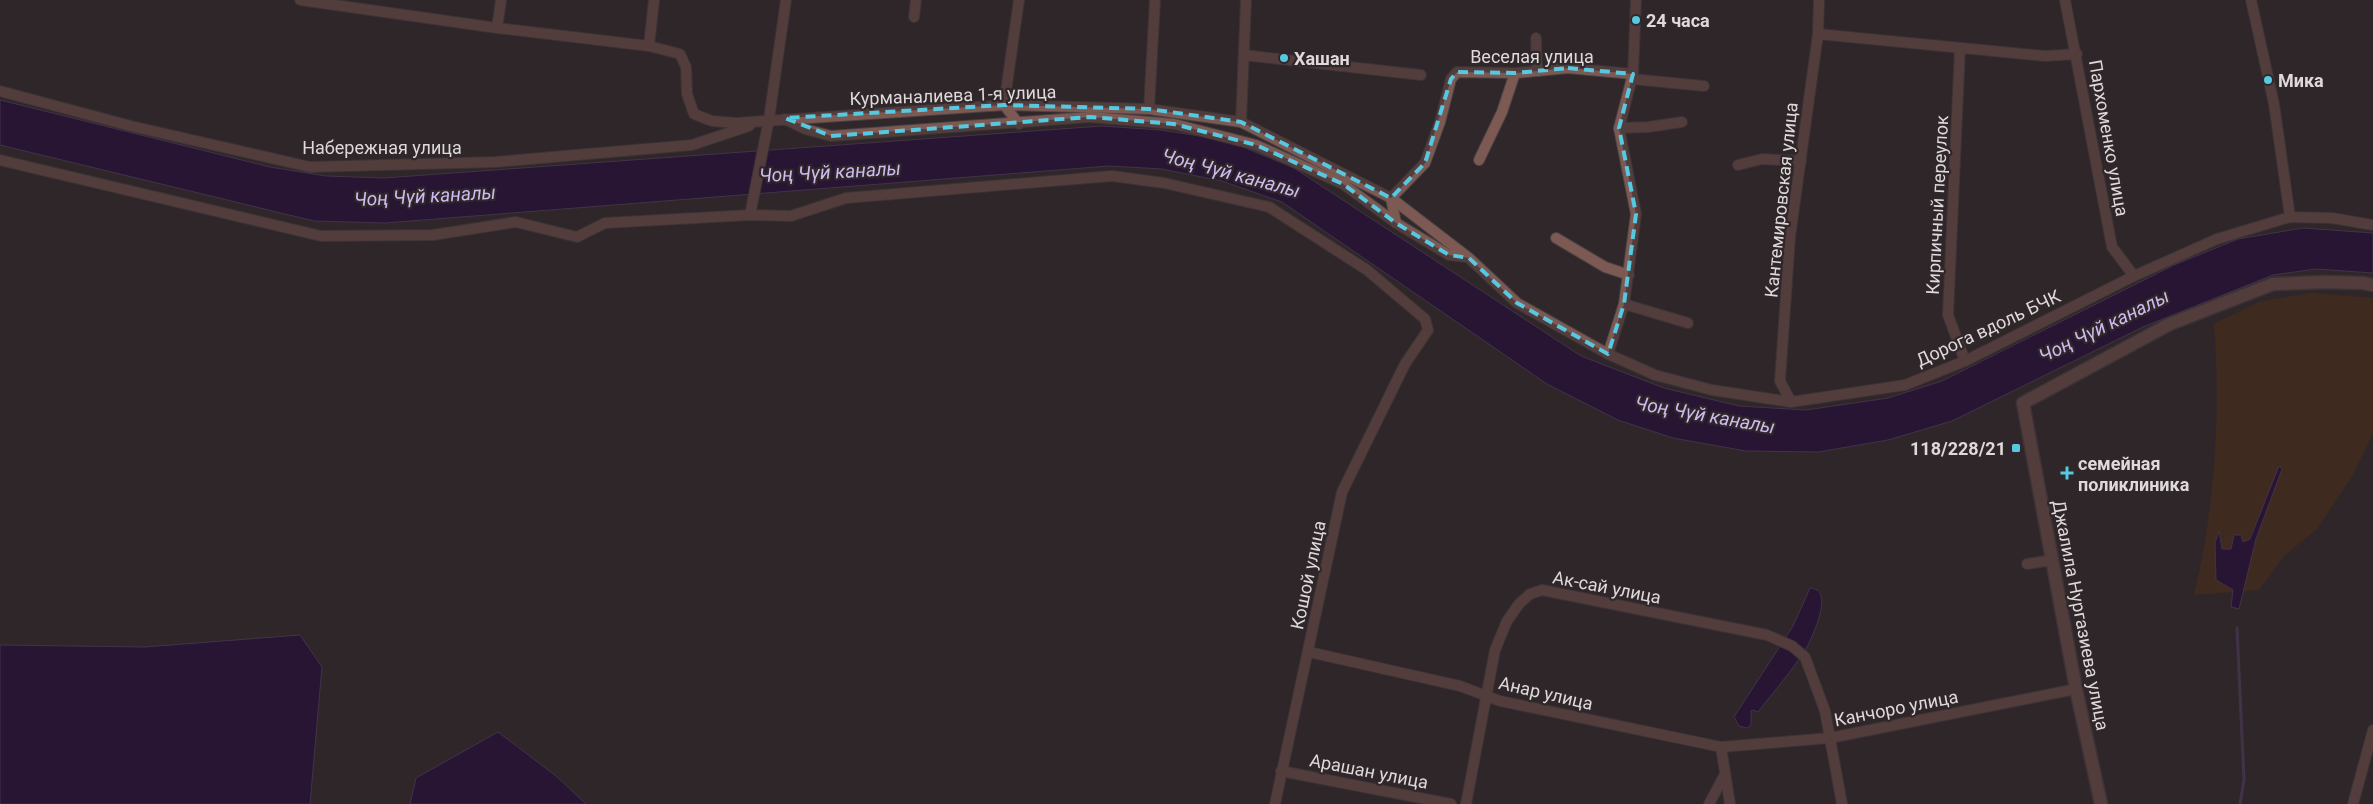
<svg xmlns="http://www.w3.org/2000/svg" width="2373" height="804" font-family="Roboto,sans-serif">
<rect width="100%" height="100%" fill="#2f2729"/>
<path fill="#533012" d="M2310,293L2373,298V433L2351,478L2317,529L2283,557L2259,590L2194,595C2215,510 2221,411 2214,324L2259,302Z"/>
<g fill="#21003e" stroke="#5a416d">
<polygon points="0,100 270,167 326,176 384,178 1102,126 1160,130 1226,140 1294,168 1581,356 1664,388 1739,406 1806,410 1888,398 1942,381 2174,265 2238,239 2303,228 2373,233 2373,273 2316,269 2273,275 2143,327 1952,421 1888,440 1818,452 1746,451 1673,438 1618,420 1547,384 1282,202 1222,181 1162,169 1109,166 385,223 314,221 0,145"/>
<polygon points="2279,466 2282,469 2256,539 2239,609 2231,607 2233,590 2216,580 2215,543 2219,531 2222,549 2231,549 2234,535 2241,535 2243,542 2250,539"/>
<path d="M1810,588C1835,589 1813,635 1807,647C1793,670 1774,691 1758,712L1753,710L1751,711V725L1747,728L1739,726L1734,717L1793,626Z"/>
<polygon points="300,635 322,667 310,804 0,804 0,645 145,647"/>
<polygon points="498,732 556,776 586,804 410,804 416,778"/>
</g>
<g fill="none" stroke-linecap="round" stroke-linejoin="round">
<polyline stroke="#5a416d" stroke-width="3" points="2237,628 2244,780 2240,804"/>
<defs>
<g id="minor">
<polyline points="300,0 497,28 649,46 680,54 686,67 687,94 694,114 712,121 736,123 1004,105 1149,109 1241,122 1391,198 1469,258 1517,303 1608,354 1655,375 1712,390 1791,402 1905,385 1965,361 2134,276 2217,239 2290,217 2332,218 2373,225"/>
<polyline points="1019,0 1004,105 1019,124"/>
<polyline points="2065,0 2112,247 2134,276"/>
<polyline points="2251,0 2274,104 2290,217"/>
<polyline points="914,17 916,0"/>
<polyline points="497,28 501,0"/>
<polyline points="1818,34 2045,56 2077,54"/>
<polyline points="1536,38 1537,71"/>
<polyline points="649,46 654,0"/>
<polyline points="1960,48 1948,315 1965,361"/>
<polyline points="1244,55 1421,75"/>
<polyline points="1632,79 1704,86"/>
<polyline points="0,91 131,126 310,167 495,162 692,145 749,126"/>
<polyline points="1149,109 1155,0"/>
<polyline points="785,119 805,129 831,136 1090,117 1174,124 1256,145 1343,184 1396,223 1449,255 1466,257"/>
<polyline points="1241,122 1246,0"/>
<polyline points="1619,128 1648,127 1682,122"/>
<polyline points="0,160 321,236 433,235 516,222 577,237 605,223 750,215 791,216 846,198 1112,176 1164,183 1269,207 1367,270 1425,319 1428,330 1405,364 1342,492 1275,804"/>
<polyline points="1479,160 1502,112 1515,73"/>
<polyline points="1738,165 1762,159 1801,161"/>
<polyline points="750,215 769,119 786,0"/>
<polyline points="1396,223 1391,198 1425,163 1440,122 1451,79 1457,72 1515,73 1568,68 1633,74"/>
<polyline points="1556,238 1605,267 1629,275"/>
<polyline points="1624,304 1688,323"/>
<polyline points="1608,354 1624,304 1636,214 1619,128 1633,74 1636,0"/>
<polyline points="1791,402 1780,381 1790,237 1818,34 1819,0"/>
<polyline points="2027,564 2052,560"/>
<polyline points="1309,652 1460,686 1500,701 1721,747 1830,738 2076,689"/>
<polyline points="1721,747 1730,804"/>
<polyline points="1281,771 1451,804"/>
<polyline points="1466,804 1495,650 1507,621 1519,604 1530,594 1542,590 1767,635 1792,646 1805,657 1825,711 1842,804"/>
<polyline points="1709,804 1725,774"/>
<polyline points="2353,804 2373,730"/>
</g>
<polyline id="tertiary" points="2101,804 2076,689 2023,403 2170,324 2273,284 2325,282 2363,283 2373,285"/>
</defs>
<use href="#minor" stroke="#4b4345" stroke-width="12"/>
<use href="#tertiary" stroke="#4b4345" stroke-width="15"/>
<use href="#minor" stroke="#7d5953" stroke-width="10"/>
<use href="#tertiary" stroke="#7d5953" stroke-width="12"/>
</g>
<path d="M0 0H2373V804H0ZM1568,68L1633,74L1619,128L1636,214L1624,304L1608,354L1517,303L1469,258L1449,255L1396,223L1343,184L1256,145L1174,124L1090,117L831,136L785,118L1004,105L1149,109L1241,122L1391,198L1425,163L1451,79L1457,72L1515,73Z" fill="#2f2729" fill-opacity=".55" fill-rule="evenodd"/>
<path fill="none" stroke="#56c9e1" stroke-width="4" stroke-dasharray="10 6" stroke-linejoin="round" d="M1568,68L1633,74L1619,128L1636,214L1624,304L1608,354L1517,303L1469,258L1449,255L1396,223L1343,184L1256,145L1174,124L1090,117L831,136L785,118L1004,105L1149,109L1241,122L1391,198L1425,163L1451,79L1457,72L1515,73Z"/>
<g fill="#56c9e1" stroke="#2f2729" stroke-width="2">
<circle cx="1636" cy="20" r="5"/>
<circle cx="1284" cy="58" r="5"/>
<circle cx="2268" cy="80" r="5"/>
<rect x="2011" y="443" width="10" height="10" rx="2.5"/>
<path d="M2064.5 465.5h5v5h5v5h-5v5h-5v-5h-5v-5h5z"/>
</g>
<g text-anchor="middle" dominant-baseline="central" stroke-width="4.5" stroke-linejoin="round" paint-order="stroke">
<g font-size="18" font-weight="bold" fill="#dfd9db" stroke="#2f2729" text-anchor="start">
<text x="1646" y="20">24 часа</text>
<text x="1294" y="58">Хашан</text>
<text x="2278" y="80">Мика</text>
<text x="2006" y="448" text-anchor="end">118/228/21</text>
<text x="2078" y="463">семейная<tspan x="2078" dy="21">поликлиника</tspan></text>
</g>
<g font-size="18" fill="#dfd9db" stroke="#2f2729">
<text x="1532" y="56">Веселая улица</text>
<text transform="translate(953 95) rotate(-2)">Курманалиева 1-я улица</text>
<text transform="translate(2109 138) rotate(80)">Пархоменко улица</text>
<text x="382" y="147">Набережная улица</text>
<text transform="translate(1781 200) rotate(-84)">Кантемировская улица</text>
<text transform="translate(1937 205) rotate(-87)">Кирпичный переулок</text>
<text transform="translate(1988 328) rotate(-25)">Дорога вдоль БЧК</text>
<text transform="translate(1308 575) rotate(-78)">Кошой улица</text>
<text transform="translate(1607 587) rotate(11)">Ак-сай улица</text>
<text transform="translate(2081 615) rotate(79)">Джалила Нургазиева улица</text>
<text transform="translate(1546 693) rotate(13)">Анар улица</text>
<text transform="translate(1896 708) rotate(-11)">Канчоро улица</text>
<text transform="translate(1369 771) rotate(11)">Арашан улица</text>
</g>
<g font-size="19" font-style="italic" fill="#cfbaf3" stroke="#2f2729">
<text transform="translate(830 172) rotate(-3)">Чоң Чүй каналы</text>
<text transform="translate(1231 173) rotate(15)">Чоң Чүй каналы</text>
<text transform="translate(425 196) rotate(-3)">Чоң Чүй каналы</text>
<text transform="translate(2104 326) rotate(-26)">Чоң Чүй каналы</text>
<text transform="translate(1705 415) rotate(10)">Чоң Чүй каналы</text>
</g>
</g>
</svg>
